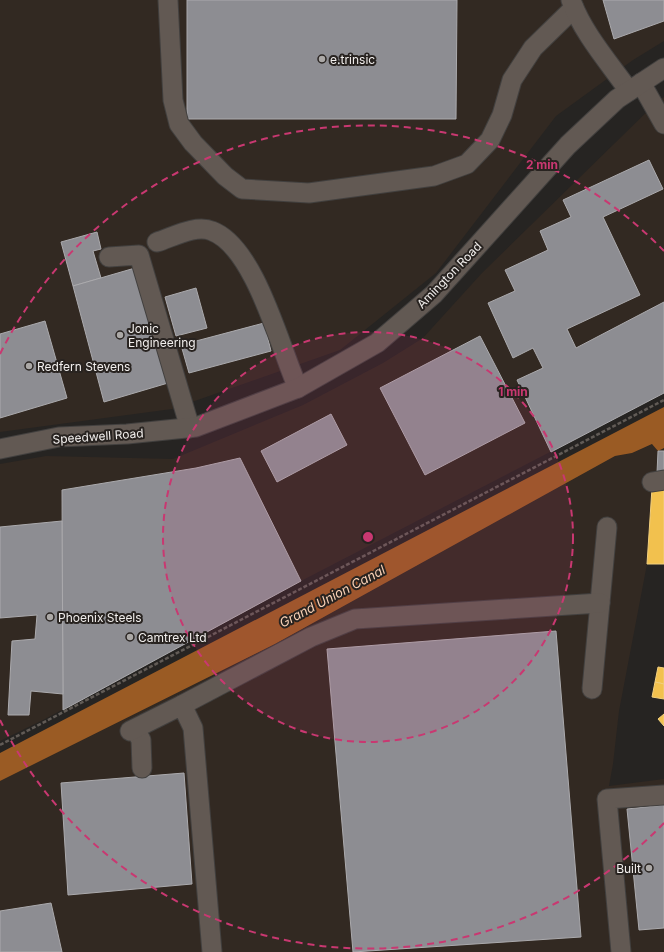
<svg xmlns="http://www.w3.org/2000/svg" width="664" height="952" font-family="Inter,sans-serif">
<rect width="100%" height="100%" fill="#262422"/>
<g fill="#322922">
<polygon points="0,0 664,0 664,41 633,60 556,116 436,273 340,350 172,409 0,432"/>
<polygon points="664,97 664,393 301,581 45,719 0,741 0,464 46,456 173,459 303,405 383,363 423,338 482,273 659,100"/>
<polygon points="653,444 664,448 664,564 647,564 619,711 613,764 609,786 664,779 664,952 0,952 0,781 275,644 615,456 632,453"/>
</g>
<polygon fill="#9a5b24" points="664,407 664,448 658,451 652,444 632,453 615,456 275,644 0,781 0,753"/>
<g fill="#f2c14e" stroke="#f2cf7e">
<polygon points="652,488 664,488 664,564 647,564"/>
<polygon points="658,667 664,668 664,684 655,682"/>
<polygon points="655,682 664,684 664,699 652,697"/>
<polygon points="664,714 664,726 658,719"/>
</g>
<g fill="#8d8d92" stroke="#abaaad">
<polygon points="187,0 457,0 456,119 187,119"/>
<polygon points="603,0 664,0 664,21 614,39"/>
<polygon points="649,160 663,189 603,217 640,295 567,329 576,348 664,302 664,393 551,452 517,380 543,368 533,348 513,358 488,303 515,291 505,270 548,250 540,231 571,217 563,200"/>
<polygon points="97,232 101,249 93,251 101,278 73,286 61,242"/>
<polygon points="135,268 168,383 104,402 73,286"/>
<polygon points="196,288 207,328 176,336 165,297"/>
<polygon points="45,321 67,398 0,418 0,334"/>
<polygon points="264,323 271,351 189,373 181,345"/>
<polygon points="480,336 525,423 425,475 380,388"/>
<polygon points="331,414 347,445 277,482 261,451"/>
<polygon points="658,451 664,451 664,473 657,473"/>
<polygon points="240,458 301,581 63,710 62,490 196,468"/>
<polygon points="62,521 63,694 31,691 29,715 8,715 12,641 35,639 37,615 0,618 0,527"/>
<polygon points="556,631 581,937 353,952 327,649"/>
<polygon points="184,773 192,884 68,895 61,783"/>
<polygon points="664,805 664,928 639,930 627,809"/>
<polygon points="51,903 62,952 0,952 0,911"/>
</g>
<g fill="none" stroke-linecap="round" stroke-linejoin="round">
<defs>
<g id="minor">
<polyline points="168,0 173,100 179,124 193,143 225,176 242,189 309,193 434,176 467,164 490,140 502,115 512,80 533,48 574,8"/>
<path d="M571,0C582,32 610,64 629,91"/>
<polyline points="641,83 664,124"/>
<path d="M157,242C173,237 196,224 212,231C255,247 280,348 298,388"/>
<polyline points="109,257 139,255 190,428"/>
<polyline points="0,449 59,437 127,434 196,427 298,388 377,343 434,294 568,145 617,99 664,68"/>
<polyline points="652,482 664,480"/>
<polyline points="592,689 607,527"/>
<polyline points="182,705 311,637 355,619 600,603"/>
<polyline points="135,729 141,740 142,768"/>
<polyline points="130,731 182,705 193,728 212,952"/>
<polyline points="621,952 607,799 664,795"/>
</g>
</defs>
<use href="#minor" stroke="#42403f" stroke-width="21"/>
<polyline stroke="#615b56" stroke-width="2.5" stroke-dasharray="4 2" stroke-linecap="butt" points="0,745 664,400"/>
<use href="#minor" stroke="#625953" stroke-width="19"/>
</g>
<circle cx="368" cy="537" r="205" fill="#c93871" fill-opacity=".12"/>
<g fill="none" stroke="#c93871" stroke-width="2" stroke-dasharray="7 5">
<circle cx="368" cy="537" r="205"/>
<path d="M664 823A411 411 0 0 1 0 720M0 354A411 411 0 0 1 664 251"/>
</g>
<g fill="#aba8a6" stroke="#282320" stroke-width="1.5">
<circle cx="322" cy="59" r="4"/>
<circle cx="120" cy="335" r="4"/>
<circle cx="29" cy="366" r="4"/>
<circle cx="50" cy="617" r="4"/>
<circle cx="130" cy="637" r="4"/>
<circle cx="649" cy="868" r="4"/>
</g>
<g text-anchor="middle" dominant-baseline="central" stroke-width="4" stroke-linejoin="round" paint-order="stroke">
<g font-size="12" fill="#f2efed" stroke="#282320" text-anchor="start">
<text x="330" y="59">e.trinsic</text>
<text x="128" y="328">Jonic<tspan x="128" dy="14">Engineering</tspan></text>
<text x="37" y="366">Redfern Stevens</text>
<text x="58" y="617">Phoenix Steels</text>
<text x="138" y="637">Camtrex Ltd</text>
<text x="641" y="868" text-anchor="end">Built</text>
</g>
<g font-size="12" fill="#f2efed" stroke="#282320">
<text transform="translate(449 275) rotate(-46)">Amington Road</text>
<text transform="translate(98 436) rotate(-4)">Speedwell Road</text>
</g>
<g font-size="13" font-style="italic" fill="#f9d1b5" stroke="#282320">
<text transform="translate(332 596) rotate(-28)">Grand Union Canal</text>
</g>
</g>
<circle cx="368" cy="537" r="6" fill="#c93871" stroke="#282320" stroke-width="2"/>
<g font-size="12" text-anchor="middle" font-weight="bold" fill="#c93871" stroke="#282320" stroke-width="4" stroke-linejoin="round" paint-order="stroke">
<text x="542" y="169">2 min</text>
<text x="513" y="396">1 min</text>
</g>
</svg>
